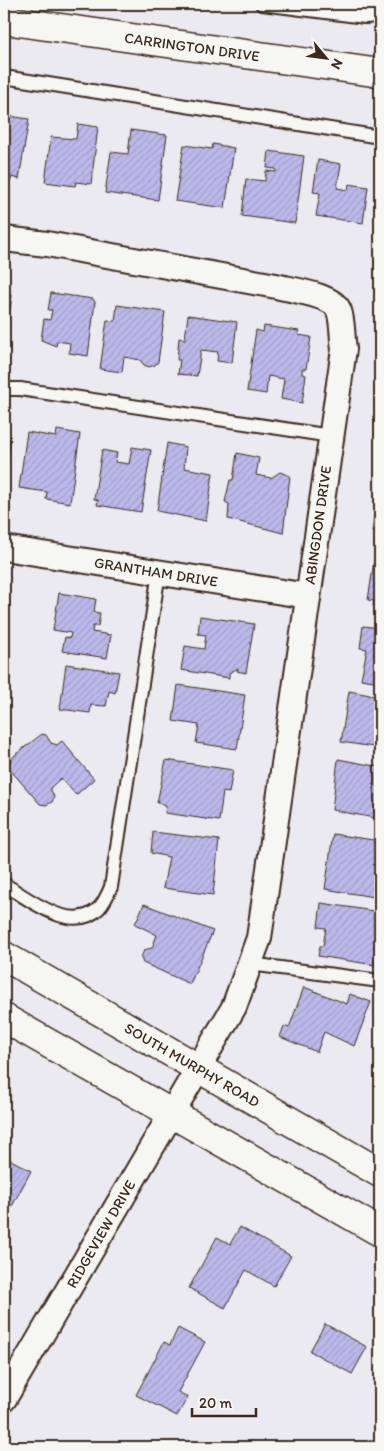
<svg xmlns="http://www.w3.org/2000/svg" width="384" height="1451" font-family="Itim,sans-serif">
<defs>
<pattern id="building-hatch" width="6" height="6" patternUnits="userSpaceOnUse" patternTransform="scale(1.25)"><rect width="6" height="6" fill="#bcb8ea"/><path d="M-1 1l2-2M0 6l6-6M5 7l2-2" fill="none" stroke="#a29ec8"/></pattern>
</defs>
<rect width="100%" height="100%" fill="#eaeaf0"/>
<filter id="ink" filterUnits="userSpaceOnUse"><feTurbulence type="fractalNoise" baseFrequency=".02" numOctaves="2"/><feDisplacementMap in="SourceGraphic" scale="10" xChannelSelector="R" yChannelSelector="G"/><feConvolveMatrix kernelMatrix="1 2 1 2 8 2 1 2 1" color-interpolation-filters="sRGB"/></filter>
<g filter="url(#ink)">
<g fill="url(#building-hatch)" stroke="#3b2a1e">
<polygon points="9,116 29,119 19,179 12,177 11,180 4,179 4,132 6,132"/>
<polygon points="78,124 98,127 91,184 76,182 75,186 45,182 51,137 76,139"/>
<polygon points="131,130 167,135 158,200 105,193 111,152 128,154"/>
<polygon points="213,144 234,148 225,208 175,201 184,145 212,149"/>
<polygon points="269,151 304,156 295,223 242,216 246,179 265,181 266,171 276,172 276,169 267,168"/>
<polygon points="318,160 341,164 337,188 348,190 349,184 368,187 363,223 316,216 320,193 313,192"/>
<polygon points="51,293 93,299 95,302 88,356 69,353 70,343 57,341 56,346 41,340 44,319 50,320 52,310 48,310"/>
<polygon points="4,295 12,296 4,349"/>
<polygon points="117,305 165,312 158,362 155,365 149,367 144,365 140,360 124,357 122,372 100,369 107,320 115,321"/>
<polygon points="188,315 237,322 232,363 217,361 218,352 201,350 197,376 178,374 180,360 177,360 179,338 185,339"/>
<polygon points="264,326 299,331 298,335 311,337 306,369 302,369 302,374 306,375 302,403 281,399 284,379 268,376 266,394 247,391 256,330 263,332"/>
<polygon points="57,430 80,434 70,503 46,499 47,492 19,488 27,432 56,437"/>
<polygon points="4,439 10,439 7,480 4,480"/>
<polygon points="167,443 186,447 184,468 213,473 206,521 157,511"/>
<polygon points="132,447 151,450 141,512 97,505 98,500 94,499 102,450 117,453 115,462 129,464"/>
<polygon points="237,453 259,458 256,475 271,478 280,472 290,476 283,533 228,519 229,504 225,502 230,480 233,480"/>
<polygon points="376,501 380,502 380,533 372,532"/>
<polygon points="375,555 380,556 380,607 373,606 374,601 368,600"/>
<polygon points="59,593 96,599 94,612 100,613 98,626 93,626 92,632 111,635 107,658 62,651 65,637 70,638 71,633 53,630"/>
<polygon points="200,616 254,624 246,673 237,671 238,668 229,673 229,678 181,670 185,646 204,649 206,635 198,634"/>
<polygon points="363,626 380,628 380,682 361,679 367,649 360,648"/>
<polygon points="66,664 119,672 115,693 109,691 106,706 91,705 90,713 60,709"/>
<polygon points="178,685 245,695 237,749 196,743 199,725 173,721"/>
<polygon points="349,691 380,697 380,748 341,742"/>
<polygon points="42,734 46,735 51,743 57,745 62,741 94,779 76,795 61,778 50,788 54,797 52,802 46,805 40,804 6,765 16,754"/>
<polygon points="338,759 380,767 380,819 332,810"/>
<polygon points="166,760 233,770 229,793 223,792 219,821 165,813 166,805 157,803"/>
<polygon points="153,832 219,840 213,895 163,888 169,857 151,853"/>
<polygon points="333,834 380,841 380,859 378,859 375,873 380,873 380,898 325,889"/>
<polygon points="321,903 380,912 380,935 375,965 318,956 320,946 323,946 326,928 318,927"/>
<polygon points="144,904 213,931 190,984 143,963 141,958 144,950 152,948 157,935 135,924"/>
<polygon points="304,987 347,1004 350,994 371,1002 354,1046 324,1032 317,1052 280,1037 284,1026 289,1028"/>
<polygon points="4,1156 31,1171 4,1221"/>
<polygon points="240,1227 291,1256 274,1286 246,1270 225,1308 189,1288 217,1237 230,1244"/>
<polygon points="325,1324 367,1347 352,1374 310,1351"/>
<polygon points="178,1328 205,1342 178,1392 188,1397 177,1416 136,1395 164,1342 170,1345"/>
</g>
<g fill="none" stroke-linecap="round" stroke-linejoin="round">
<defs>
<g id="service">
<polyline points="262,4 365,17 380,16"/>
<polyline points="4,77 380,137"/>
<polyline points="4,389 20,389 331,436"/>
<path d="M4,884C29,899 72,935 99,908C104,903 108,894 111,887L159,572"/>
<polyline points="250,964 380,981"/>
</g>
<g id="minor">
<path d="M4,239L47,244L276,286C291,290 334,295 339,311C343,322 342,338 344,349L259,938L234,1007L4,1399"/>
<polyline points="4,548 308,596"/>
</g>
<polyline id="tertiary" points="4,20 380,73"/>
<g id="secondary">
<polyline points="4,956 380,1173"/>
<polyline points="4,1018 380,1232"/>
</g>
</defs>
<use href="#service" stroke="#3b2a1e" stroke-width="16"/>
<use href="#minor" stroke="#3b2a1e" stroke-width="28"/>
<use href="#tertiary" stroke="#3b2a1e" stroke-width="31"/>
<use href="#secondary" stroke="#3b2a1e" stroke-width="31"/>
<use href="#service" stroke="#f6f6f2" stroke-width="12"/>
<use href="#minor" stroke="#f6f6f2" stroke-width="24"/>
<use href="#tertiary" stroke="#f6f6f2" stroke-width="28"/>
<use href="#secondary" stroke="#f6f6f2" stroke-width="28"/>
</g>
</g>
<g text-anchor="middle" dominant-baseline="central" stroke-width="4" stroke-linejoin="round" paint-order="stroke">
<g font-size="15" fill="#3b2a1e" stroke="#f6f6f2">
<text transform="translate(192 47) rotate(8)">CARRINGTON DRIVE</text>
<text transform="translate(318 525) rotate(-82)">ABINGDON DRIVE</text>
<text transform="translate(156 572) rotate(9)">GRANTHAM DRIVE</text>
<text transform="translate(192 1065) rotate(30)">SOUTH MURPHY ROAD</text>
<text transform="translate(101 1234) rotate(-60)">RIDGEVIEW DRIVE</text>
</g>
</g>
<rect width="384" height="1451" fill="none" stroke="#f6f6f2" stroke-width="20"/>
<rect x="10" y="10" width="364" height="1431" fill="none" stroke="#3b2a1e" stroke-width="2" filter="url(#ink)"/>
<g transform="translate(326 58) rotate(119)" stroke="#f6f6f2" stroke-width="4" paint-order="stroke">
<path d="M0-4L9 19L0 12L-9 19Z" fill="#3b2a1e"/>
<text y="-8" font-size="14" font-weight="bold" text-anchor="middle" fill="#3b2a1e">N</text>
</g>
<path d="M192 1408v8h64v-8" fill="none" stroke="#3b2a1e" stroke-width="2.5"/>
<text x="199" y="1408" font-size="15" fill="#3b2a1e" stroke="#f6f6f2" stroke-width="4" paint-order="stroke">20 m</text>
</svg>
